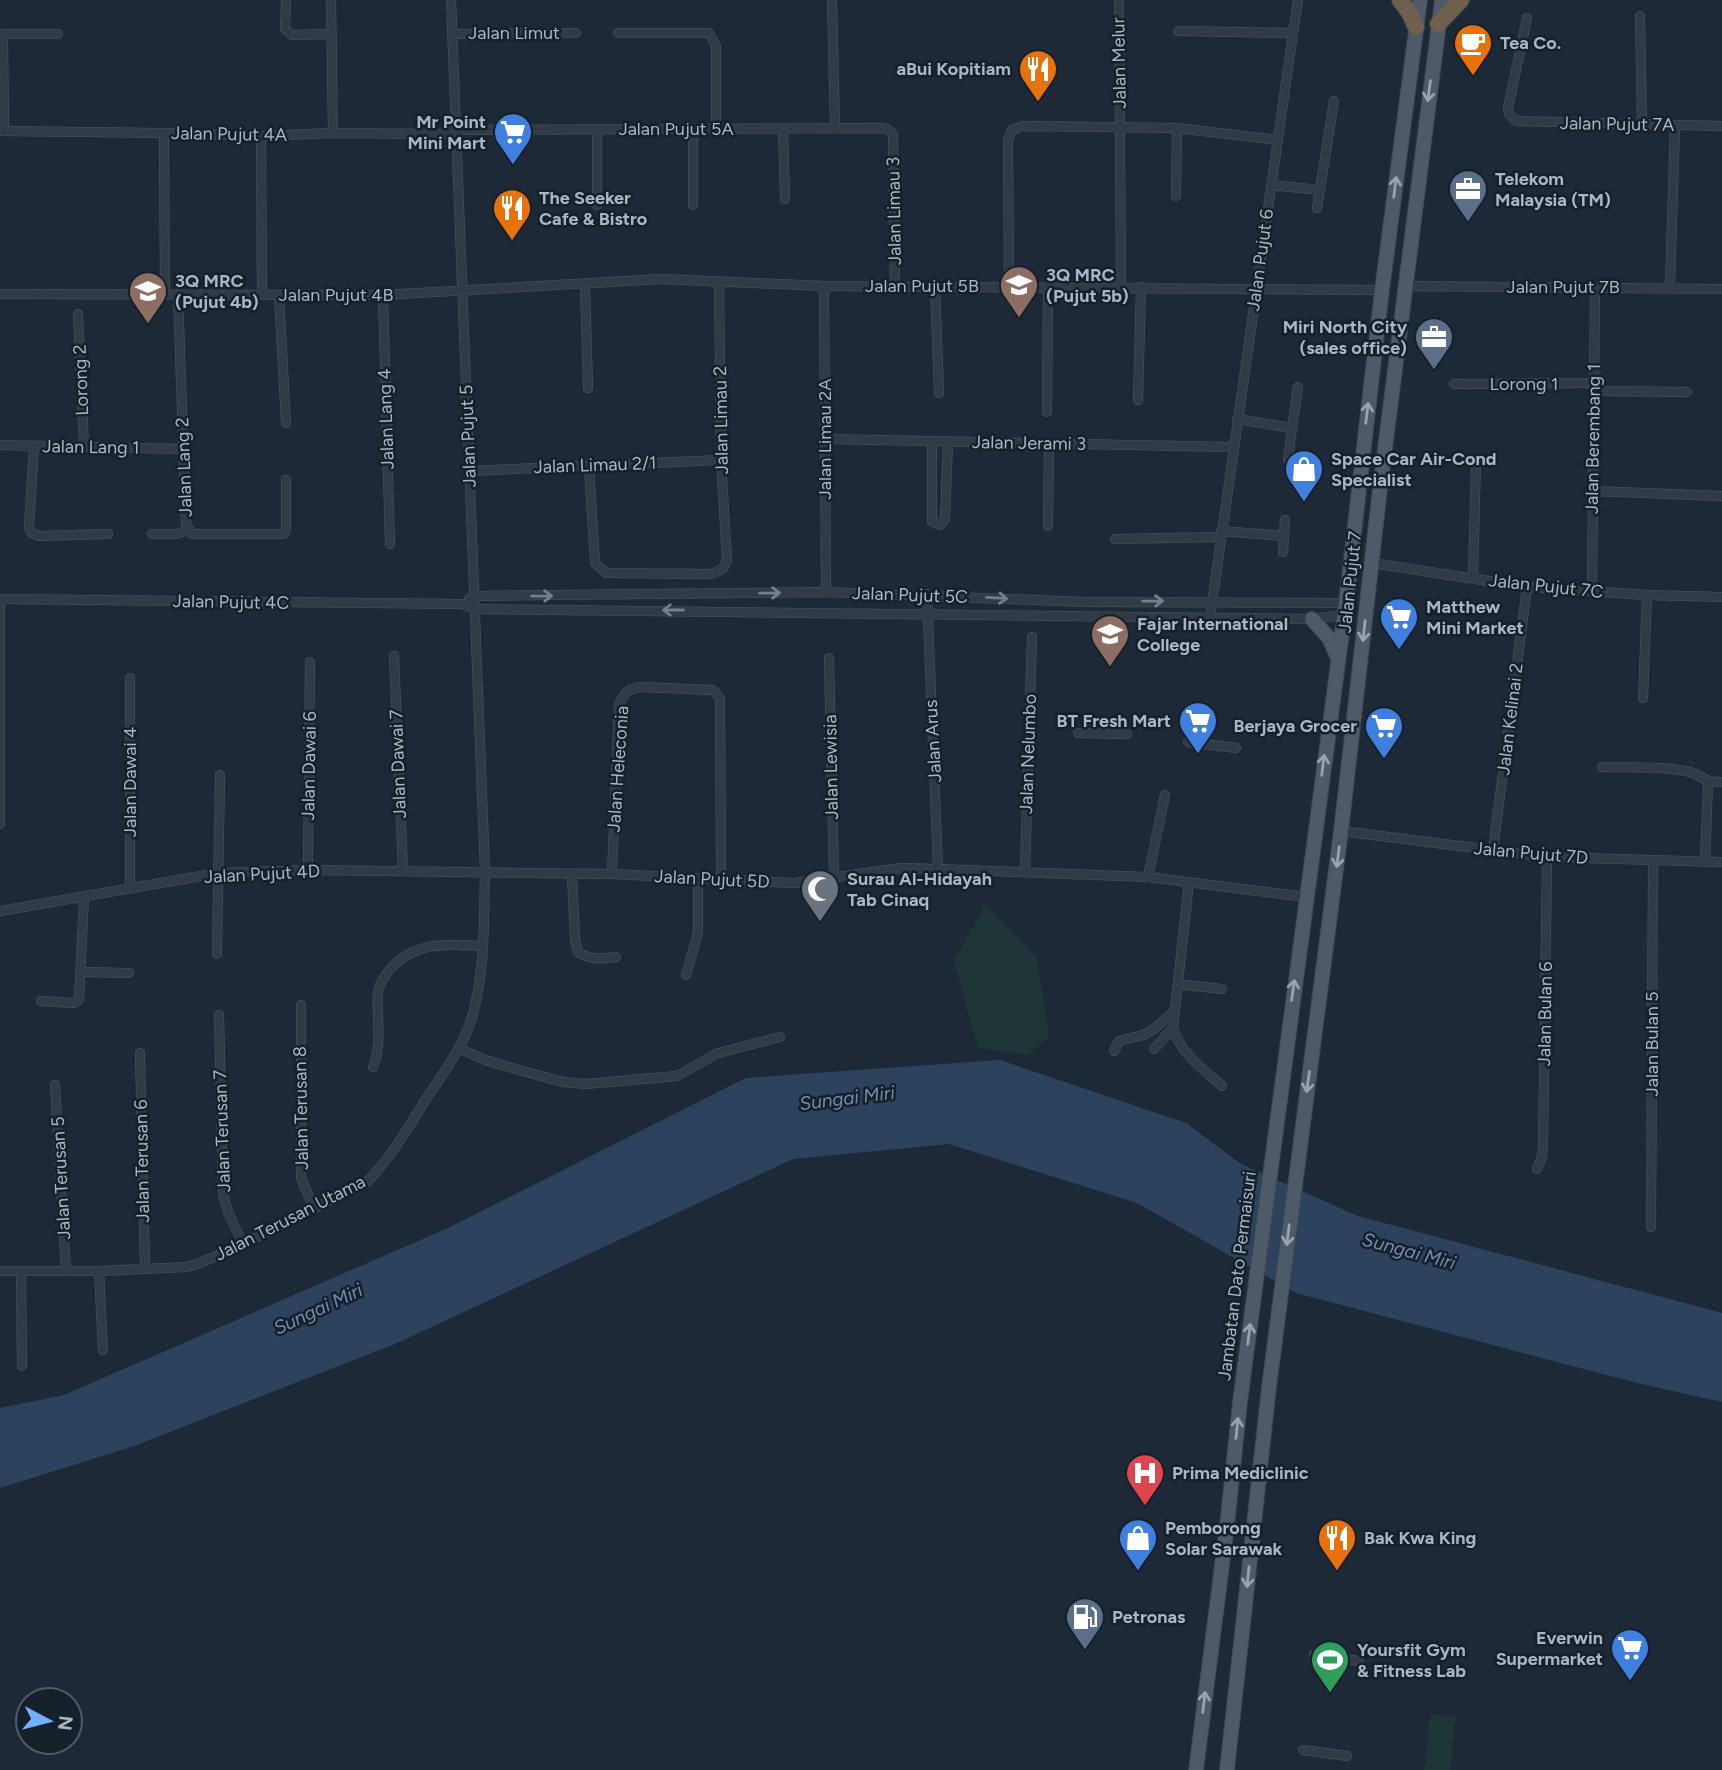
<svg xmlns="http://www.w3.org/2000/svg" width="1722" height="1770" font-family="Figtree,sans-serif">
<rect width="100%" height="100%" fill="#1d2936"/>
<g fill="#1f3637">
<polygon points="985,904 1037,957 1049,1037 1028,1055 978,1048 954,961"/>
<polygon points="1430,1714 1456,1717 1450,1770 1424,1770"/>
</g>
<polygon fill="#2d435d" points="1000,1060 1186,1123 1241,1164 1358,1216 1722,1313 1722,1402 1641,1384 1296,1293 1137,1203 949,1144 793,1159 395,1344 134,1446 0,1488 0,1408 64,1395 448,1228 746,1078"/>
<g fill="none" stroke-linecap="round" stroke-linejoin="round">
<defs>
<g id="street">
<polyline points="286,0 285,29 292,35 331,34"/>
<polyline points="331,0 333,133"/>
<polyline points="832,0 835,128"/>
<polyline points="1119,0 1121,287"/>
<polyline points="1640,16 1642,125"/>
<polyline points="1527,18 1508,108 1509,114 1516,121 1722,126"/>
<polyline points="1178,31 1293,33 1210,617"/>
<polyline points="618,33 709,33 716,46 716,129"/>
<polyline points="1293,33 1298,0"/>
<polyline points="0,34 58,34"/>
<polyline points="3,34 4,131"/>
<polyline points="453,34 576,33"/>
<polyline points="783,129 785,199"/>
<polyline points="693,130 693,205"/>
<polyline points="0,131 164,133 261,136 333,133 444,134 456,130 883,128 889,130 893,135 895,287"/>
<polyline points="164,133 165,294"/>
<polyline points="261,136 262,295"/>
<polyline points="1271,185 1320,190"/>
<polyline points="1176,196 1177,128"/>
<polyline points="597,205 597,129"/>
<polyline points="1317,208 1334,101"/>
<polyline points="585,284 588,388"/>
<polyline points="824,286 826,592"/>
<polyline points="935,286 939,393"/>
<polyline points="1009,286 1008,140 1012,130 1023,126 1177,128 1278,140"/>
<polyline points="1405,286 1722,289"/>
<polyline points="1670,288 1675,125"/>
<polyline points="0,294 383,295 661,279 824,286 1382,290"/>
<polyline points="178,294 186,524 192,534 284,534 286,531 286,480"/>
<polyline points="279,295 286,423"/>
<polyline points="383,295 390,544"/>
<polyline points="78,314 84,447"/>
<polyline points="1454,384 1594,383"/>
<polyline points="1594,391 1687,392"/>
<polyline points="1138,400 1141,287"/>
<polyline points="1047,412 1048,287"/>
<polyline points="1237,419 1292,428 1288,460"/>
<polyline points="1292,428 1298,387"/>
<polyline points="825,439 1233,447"/>
<polyline points="932,442 932,521 940,525 945,519 948,442"/>
<polyline points="0,445 183,449"/>
<polyline points="34,446 29,527 32,533 38,536 108,534"/>
<polyline points="589,466 595,563 606,573 711,574 723,569 727,560 721,460 719,281"/>
<polyline points="469,471 721,460"/>
<polyline points="1593,491 1722,496"/>
<polyline points="1048,526 1049,444"/>
<polyline points="1221,531 1284,536"/>
<polyline points="152,534 176,534 188,530"/>
<polyline points="1115,539 1220,537"/>
<polyline points="1283,552 1285,520"/>
<polyline points="1372,563 1527,587 1647,595 1722,597"/>
<polyline points="1473,578 1476,461"/>
<polyline points="1592,591 1595,287"/>
<polyline points="927,594 938,869"/>
<path d="M0,599L462,604L475,609C754,610 1033,614 1312,619L1344,615"/>
<polyline points="469,599 474,596 826,592 1085,602 1346,603"/>
<polyline points="394,656 403,871"/>
<polyline points="829,658 834,877"/>
<polyline points="1643,698 1647,595"/>
<polyline points="1078,733 1127,734"/>
<polyline points="1188,742 1236,748"/>
<path d="M1602,767C1629,768 1659,766 1686,771C1703,774 1702,783 1722,782"/>
<polyline points="0,824 0,599"/>
<polyline points="1341,831 1547,857 1722,862"/>
<polyline points="1493,850 1527,587"/>
<polyline points="1705,862 1708,783"/>
<polyline points="308,870 310,662"/>
<polyline points="1025,872 1032,637"/>
<path d="M612,874L619,705C624,693 627,689 641,687L713,690L720,698L721,878"/>
<path d="M572,875L575,940L578,952C591,960 601,959 616,957"/>
<polyline points="1148,877 1165,795"/>
<path d="M1189,882L1173,1028C1181,1054 1202,1068 1222,1086"/>
<polyline points="130,887 130,678"/>
<polyline points="0,911 218,873 308,870 612,874 794,883 901,868 938,869 1148,877 1306,897"/>
<polyline points="217,954 220,775"/>
<polyline points="82,972 129,973"/>
<polyline points="686,975 698,933 698,878"/>
<polyline points="1178,984 1222,989"/>
<polyline points="41,1001 73,1003 79,1000 84,897"/>
<polyline points="301,1005 301,1178 314,1208"/>
<polyline points="219,1015 223,1194 228,1212 243,1244"/>
<polyline points="459,1048 485,1060 530,1073 563,1082 586,1084 677,1076 718,1053 780,1037"/>
<polyline points="1154,1049 1173,1028"/>
<polyline points="1114,1051 1119,1041 1143,1035 1154,1029 1175,1011"/>
<polyline points="140,1053 145,1269"/>
<path d="M373,1067C383,1042 376,1018 378,992C379,983 386,974 391,968C415,941 450,944 483,946"/>
<polyline points="55,1085 66,1271"/>
<polyline points="1537,1169 1542,1157 1543,1146 1547,857"/>
<polyline points="1651,1227 1653,861"/>
<path d="M0,1271H99L187,1267L200,1263L243,1244L367,1182C391,1157 408,1128 426,1099C445,1071 466,1043 474,1010C485,965 484,918 485,871L451,0"/>
<polyline points="21,1271 22,1366"/>
<polyline points="99,1271 103,1350"/>
<polyline points="1314,1655 1359,1661"/>
<polyline points="1303,1750 1347,1756"/>
</g>
<g id="primary">
<polyline points="1312,619 1329,638 1337,656"/>
<polyline points="1196,1770 1227,1526 1240,1402 1346,603 1382,290 1420,0"/>
<polyline points="1227,1770 1269,1387 1341,831 1381,480 1442,0"/>
</g>
<g id="highway">
<polyline points="1400,0 1409,12 1416,27"/>
<polyline points="1438,24 1461,0"/>
</g>
</defs>
<use href="#street" stroke="#4e5865" stroke-width="10"/>
<use href="#primary" stroke="#3a4450" stroke-width="16"/>
<use href="#highway" stroke="#3b4551" stroke-width="18"/>
<use href="#street" stroke="#313b47" stroke-width="9"/>
<use href="#primary" stroke="#4e5a67" stroke-width="14"/>
<use href="#highway" stroke="#6e604d" stroke-width="16"/>
</g>
<defs><path id="oneway-shaft" d="M-6 0H5M1.5-3L5.5 0L1.5 3" fill="none" stroke-width="1.6" stroke-linecap="round" stroke-linejoin="round" transform="scale(1.75)"/></defs>
<g stroke="#98a3b2">
<use href="#oneway-shaft" transform="translate(1429 91) rotate(98)"/>
<use href="#oneway-shaft" transform="translate(1395 187) rotate(-83)"/>
<use href="#oneway-shaft" transform="translate(1367 413) rotate(-83)"/>
<use href="#oneway-shaft" transform="translate(1364 631) rotate(96)"/>
<use href="#oneway-shaft" transform="translate(1323 765) rotate(-83)"/>
<use href="#oneway-shaft" transform="translate(1338 857) rotate(97)"/>
<use href="#oneway-shaft" transform="translate(1293 990) rotate(-82)"/>
<use href="#oneway-shaft" transform="translate(1308 1082) rotate(98)"/>
<use href="#oneway-shaft" transform="translate(1288 1235) rotate(97)"/>
<use href="#oneway-shaft" transform="translate(1249 1334) rotate(-83)"/>
<use href="#oneway-shaft" transform="translate(1237 1428) rotate(-84)"/>
<use href="#oneway-shaft" transform="translate(1248 1577) rotate(96)"/>
<use href="#oneway-shaft" transform="translate(1204 1702) rotate(-83)"/>
</g>
<g stroke="#747e8c">
<use href="#oneway-shaft" transform="translate(770 593) rotate(-1)"/>
<use href="#oneway-shaft" transform="translate(542 596) rotate(-1)"/>
<use href="#oneway-shaft" transform="translate(997 598) rotate(3)"/>
<use href="#oneway-shaft" transform="translate(1153 601) rotate(-1)"/>
<use href="#oneway-shaft" transform="translate(673 610) rotate(-180)"/>
</g>
<defs>
<symbol id="cafe-pin" viewBox="-11 -11 22 30"><path d="M0 17L-7.5 6A9.5 9.5 0 1 1 7.5 6Z" fill="#e8710a" stroke="#16202b"/><path d="M-5.5-4.5H6V0H3Q3 3.5 0 3.5H-2.5Q-5.5 3.5-5.5 0ZM3-3.2v2h1.7v-2ZM-6 4.5H4V6H-6Z" fill="#fff"/></symbol>
<symbol id="restaurant-pin" viewBox="-11 -11 22 30"><path d="M0 17L-7.5 6A9.5 9.5 0 1 1 7.5 6Z" fill="#e8710a" stroke="#16202b"/><path d="M-5-6h1v4h1v-4h1v4h1v-4h1v5L-1.5 .5V6h-2V.5L-5-1ZM5-6V6H3V1.5H1.5Q1.5-4 5-6Z" fill="#fff"/></symbol>
<symbol id="supermarket-pin" viewBox="-11 -11 22 30"><path d="M0 17L-7.5 6A9.5 9.5 0 1 1 7.5 6Z" fill="#3f7fe0" stroke="#16202b"/><path d="M-6-5.5h2.5l.6 2H6L4.5 2H-2.5L-4.4-4H-6ZM-1.5 3.2a1.3 1.3 0 1 0 .1 0ZM3 3.2a1.3 1.3 0 1 0 .1 0Z" fill="#fff"/></symbol>
<symbol id="office-pin" viewBox="-11 -11 22 30"><path d="M0 17L-7.5 6A9.5 9.5 0 1 1 7.5 6Z" fill="#5c6f8a" stroke="#16202b"/><path d="M-6-3h4V-5.5h4V-3h4V5H-6ZM-1-4.5V-3h2v-1.5ZM-6 0V1H6V0Z" fill="#fff"/></symbol>
<symbol id="school-pin" viewBox="-11 -11 22 30"><path d="M0 17L-7.5 6A9.5 9.5 0 1 1 7.5 6Z" fill="#8d6e63" stroke="#16202b"/><path d="M0-5L7-2L0 1L-7-2ZM-4 1L0 2.5L4 1V4Q0 6-4 4Z" fill="#fff"/></symbol>
<symbol id="shop-pin" viewBox="-11 -11 22 30"><path d="M0 17L-7.5 6A9.5 9.5 0 1 1 7.5 6Z" fill="#3f7fe0" stroke="#16202b"/><path d="M-5-2.5h2.3a2.7 3.5 0 0 1 5.4 0H5L5.5 6h-11ZM-1.5-2.5h3a1.5 2.3 0 0 0-3 0Z" fill="#fff"/></symbol>
<symbol id="university-pin" viewBox="-11 -11 22 30"><path d="M0 17L-7.5 6A9.5 9.5 0 1 1 7.5 6Z" fill="#8d6e63" stroke="#16202b"/><path d="M0-5L7-2L0 1L-7-2ZM-4 1L0 2.5L4 1V4Q0 6-4 4Z" fill="#fff"/></symbol>
<symbol id="mosque-pin" viewBox="-11 -11 22 30"><path d="M0 17L-7.5 6A9.5 9.5 0 1 1 7.5 6Z" fill="#6b7280" stroke="#16202b"/><path d="M3.5-4.9A6 6 0 1 0 3.5 4.9A5 5 0 1 1 3.5-4.9Z" fill="#fff"/></symbol>
<symbol id="hospital-pin" viewBox="-11 -11 22 30"><path d="M0 17L-7.5 6A9.5 9.5 0 1 1 7.5 6Z" fill="#e0444e" stroke="#16202b"/><path d="M-5-5h3v3.5h4V-5h3V5h-3V1.5h-4V5h-3Z" fill="#fff"/></symbol>
<symbol id="fuel-pin" viewBox="-11 -11 22 30"><path d="M0 17L-7.5 6A9.5 9.5 0 1 1 7.5 6Z" fill="#5c6f8a" stroke="#16202b"/><path d="M-5.5-6h7V0h2V4h1.3V-2.5L3-4.5l.8-.8L6-3V5H2.5V1h-1V6h-7ZM-4.2-4.7v3.2H.2V-4.7Z" fill="#fff"/></symbol>
<symbol id="stadium-pin" viewBox="-11 -11 22 30"><path d="M0 17L-7.5 6A9.5 9.5 0 1 1 7.5 6Z" fill="#2e9e5b" stroke="#16202b"/><path d="M0-5a6.5 5 0 1 0 0 10a6.5 5 0 1 0 0-10ZM-3.5-1.8h7v3.6h-7Z" fill="#fff"/></symbol>
</defs>
<g fill-rule="evenodd">
<use href="#cafe-pin" x="1451" y="21" width="44" height="60"/>
<use href="#restaurant-pin" x="1016" y="47" width="44" height="60"/>
<use href="#supermarket-pin" x="491" y="110" width="44" height="60"/>
<use href="#office-pin" x="1446" y="167" width="44" height="60"/>
<use href="#restaurant-pin" x="490" y="186" width="44" height="60"/>
<use href="#school-pin" x="997" y="263" width="44" height="60"/>
<use href="#school-pin" x="126" y="269" width="44" height="60"/>
<use href="#office-pin" x="1412" y="315" width="44" height="60"/>
<use href="#shop-pin" x="1282" y="447" width="44" height="60"/>
<use href="#supermarket-pin" x="1377" y="595" width="44" height="60"/>
<use href="#university-pin" x="1088" y="612" width="44" height="60"/>
<use href="#supermarket-pin" x="1176" y="699" width="44" height="60"/>
<use href="#supermarket-pin" x="1362" y="704" width="44" height="60"/>
<use href="#mosque-pin" x="798" y="867" width="44" height="60"/>
<use href="#hospital-pin" x="1123" y="1451" width="44" height="60"/>
<use href="#shop-pin" x="1116" y="1516" width="44" height="60"/>
<use href="#restaurant-pin" x="1315" y="1516" width="44" height="60"/>
<use href="#fuel-pin" x="1063" y="1595" width="44" height="60"/>
<use href="#supermarket-pin" x="1608" y="1626" width="44" height="60"/>
<use href="#stadium-pin" x="1308" y="1638" width="44" height="60"/>
</g>
<g text-anchor="middle" dominant-baseline="central" stroke-width="5" stroke-linejoin="round" paint-order="stroke">
<g font-size="18" fill="#aab5c5" stroke="#16202b">
<text x="514" y="33">Jalan Limut</text>
<text transform="translate(1119 63) rotate(-91)">Jalan Melur</text>
<text transform="translate(1617 124) rotate(1)">Jalan Pujut 7A</text>
<text x="676" y="129">Jalan Pujut 5A</text>
<text transform="translate(229 134) rotate(1)">Jalan Pujut 4A</text>
<text transform="translate(894 211) rotate(-91)">Jalan Limau 3</text>
<text transform="translate(1260 260) rotate(-82)">Jalan Pujut 6</text>
<text x="922" y="286">Jalan Pujut 5B</text>
<text x="1563" y="287">Jalan Pujut 7B</text>
<text x="336" y="295">Jalan Pujut 4B</text>
<text transform="translate(81 380) rotate(-92)">Lorong 2</text>
<text x="1524" y="384">Lorong 1</text>
<text transform="translate(386 419) rotate(-92)">Jalan Lang 4</text>
<text transform="translate(721 420) rotate(-91)">Jalan Limau 2</text>
<text transform="translate(468 436) rotate(-92)">Jalan Pujut 5</text>
<text transform="translate(825 439) rotate(-90)">Jalan Limau 2A</text>
<text transform="translate(1593 439) rotate(-89)">Jalan Berembang 1</text>
<text transform="translate(1029 443) rotate(1)">Jalan Jerami 3</text>
<text transform="translate(91 447) rotate(1)">Jalan Lang 1</text>
<text transform="translate(595 465) rotate(-2)">Jalan Limau 2/1</text>
<text transform="translate(184 467) rotate(-92)">Jalan Lang 2</text>
<text transform="translate(1350 582) rotate(-84)">Jalan Pujut 7</text>
<text transform="translate(1546 586) rotate(6)">Jalan Pujut 7C</text>
<text transform="translate(910 595) rotate(2)">Jalan Pujut 5C</text>
<text transform="translate(231 602) rotate(1)">Jalan Pujut 4C</text>
<text transform="translate(1510 719) rotate(-83)">Jalan Kelinai 2</text>
<text transform="translate(933 741) rotate(-93)">Jalan Arus</text>
<text transform="translate(1028 754) rotate(-88)">Jalan Nelumbo</text>
<text transform="translate(398 764) rotate(-92)">Jalan Dawai 7</text>
<text transform="translate(309 766) rotate(-89)">Jalan Dawai 6</text>
<text transform="translate(831 767) rotate(-91)">Jalan Lewisia</text>
<text transform="translate(618 769) rotate(-86)">Jalan Heleconia</text>
<text transform="translate(130 782) rotate(-90)">Jalan Dawai 4</text>
<text transform="translate(1531 853) rotate(5)">Jalan Pujut 7D</text>
<text transform="translate(262 874) rotate(-3)">Jalan Pujut 4D</text>
<text transform="translate(712 879) rotate(3)">Jalan Pujut 5D</text>
<text transform="translate(1545 1014) rotate(-89)">Jalan Bulan 6</text>
<text transform="translate(1652 1044) rotate(-90)">Jalan Bulan 5</text>
<text transform="translate(301 1108) rotate(-91)">Jalan Terusan 8</text>
<text transform="translate(222 1131) rotate(-92)">Jalan Terusan 7</text>
<text transform="translate(142 1161) rotate(-91)">Jalan Terusan 6</text>
<text transform="translate(61 1178) rotate(-93)">Jalan Terusan 5</text>
<text transform="translate(290 1218) rotate(-27)">Jalan Terusan Utama</text>
<text transform="translate(1237 1276) rotate(-83)">Jambatan Dato Permaisuri</text>
</g>
<g font-size="18" font-weight="bold" fill="#aab5c5" stroke="#16202b" text-anchor="start">
<text x="1500" y="43">Tea Co.</text>
<text x="1011" y="69" text-anchor="end">aBui Kopitiam</text>
<text x="486" y="122" text-anchor="end">Mr Point<tspan x="486" dy="21">Mini Mart</tspan></text>
<text x="1495" y="179">Telekom<tspan x="1495" dy="21">Malaysia (TM)</tspan></text>
<text x="539" y="198">The Seeker<tspan x="539" dy="21">Cafe &amp; Bistro</tspan></text>
<text x="1046" y="275">3Q MRC<tspan x="1046" dy="21">(Pujut 5b)</tspan></text>
<text x="175" y="281">3Q MRC<tspan x="175" dy="21">(Pujut 4b)</tspan></text>
<text x="1407" y="327" text-anchor="end">Miri North City<tspan x="1407" dy="21">(sales office)</tspan></text>
<text x="1331" y="459">Space Car Air-Cond<tspan x="1331" dy="21">Specialist</tspan></text>
<text x="1426" y="607">Matthew<tspan x="1426" dy="21">Mini Market</tspan></text>
<text x="1137" y="624">Fajar International<tspan x="1137" dy="21">College</tspan></text>
<text x="1171" y="721" text-anchor="end">BT Fresh Mart</text>
<text x="1357" y="726" text-anchor="end">Berjaya Grocer</text>
<text x="847" y="879">Surau Al-Hidayah<tspan x="847" dy="21">Tab Cinaq</tspan></text>
<text x="1172" y="1473">Prima Mediclinic</text>
<text x="1165" y="1528">Pemborong<tspan x="1165" dy="21">Solar Sarawak</tspan></text>
<text x="1364" y="1538">Bak Kwa King</text>
<text x="1112" y="1617">Petronas</text>
<text x="1603" y="1638" text-anchor="end">Everwin<tspan x="1603" dy="21">Supermarket</tspan></text>
<text x="1357" y="1650">Yoursfit Gym<tspan x="1357" dy="21">&amp; Fitness Lab</tspan></text>
</g>
<g font-size="19" font-style="italic" fill="#708eb0" stroke="#16202b">
<text transform="translate(847 1098) rotate(-7)">Sungai Miri</text>
<text transform="translate(1409 1251) rotate(15)">Sungai Miri</text>
<text transform="translate(318 1309) rotate(-25)">Sungai Miri</text>
</g>
</g>
<g transform="translate(49 1721) rotate(97)"><circle r="33" fill="#16202b" stroke="#515c69" stroke-width="2"/>
<path d="M0-5L12 26L0 18L-12 26Z" fill="#74afff"/>
<text y="-10" font-size="19" font-weight="bold" text-anchor="middle" fill="#aab5c5">N</text>
</g>
</svg>
